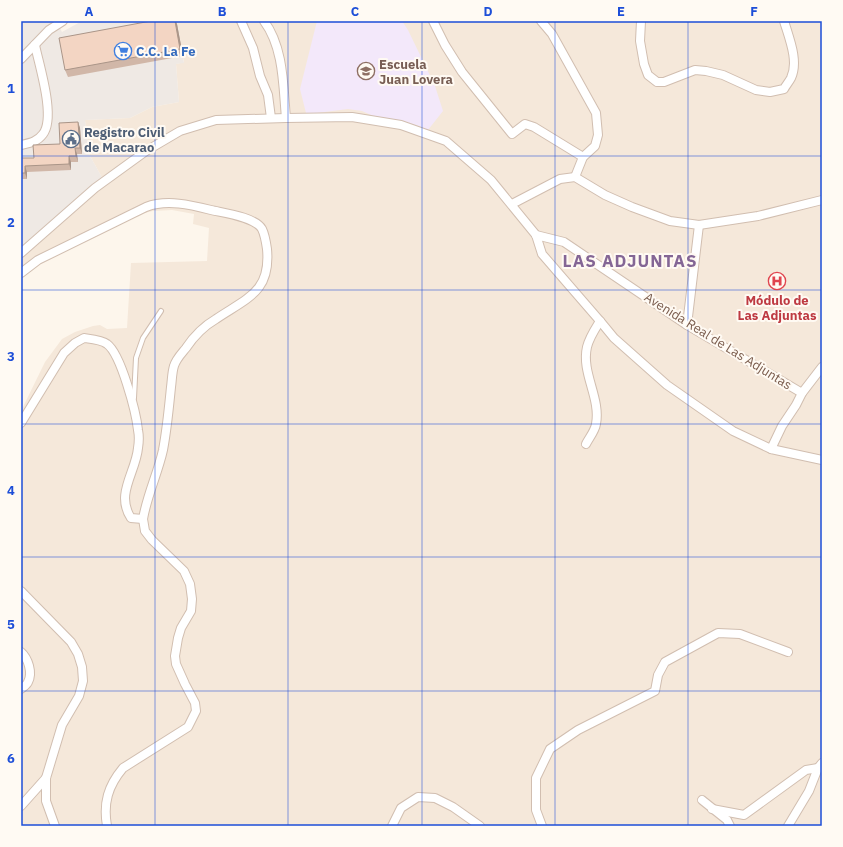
<svg xmlns="http://www.w3.org/2000/svg" width="843" height="847" font-family="'IBM Plex Sans',sans-serif">
<rect width="100%" height="100%" fill="#fdf6ec"/>
<polygon fill="#f5e8da" points="177,21 822,21 822,826 21,826 21,411 45,362 62,339 75,332 93,326 100,325 107,329 127,328 131,263 207,261 209,228 193,224 194,214 172,210 153,211 136,215 21,270 21,251 105,183 89,154 85,120 130,118 152,107 179,102 176,64 184,62"/>
<polygon fill="#efe9e4" points="21,21 56,21 62,32 82,21 177,21 184,63 176,64 179,102 152,107 130,118 85,120 89,154 105,183 21,251"/>
<polygon fill="#f3e8fa" points="317,21 402,21 408,30 435,86 443,111 428,130 416,125 378,118 362,111 348,109 317,113 306,113 300,89"/>
<g fill="none" stroke-linecap="round" stroke-linejoin="round">
<defs>
<polyline id="service" points="134,398 136,358 143,338 161,311"/>
<g id="minor">
<polyline points="241,21 253,48 260,76 268,95 271,118"/>
<path d="M264,21C284,48 283,86 286,118"/>
<polyline points="433,21 445,45 462,72 512,134 525,124 534,127 583,157"/>
<polyline points="541,21 552,34 596,113 598,135 595,146 583,157 575,177"/>
<path d="M641,21L640,41L644,64L648,75L657,82H664L695,70L706,71L723,75L756,90L770,92L784,89C786,85 789,82 791,78C799,61 789,38 784,21"/>
<polyline points="21,59 49,30 63,21"/>
<path d="M21,145C30,143 37,142 43,134C56,117 39,65 35,45"/>
<polyline points="512,204 560,179 575,177 605,195 632,207 670,221 699,225 758,216 822,200"/>
<polyline points="536,235 564,242 687,325 802,393"/>
<polyline points="21,253 95,188 146,151 180,131 216,120 286,118 352,117 401,125 446,141 491,180 536,235 542,254 600,321 614,338 667,385 733,431 771,449 822,460"/>
<path d="M21,273L38,260L146,207C167,199 191,205 211,210C224,213 255,217 262,229C265,235 266,242 267,249C271,292 247,298 216,319C204,326 194,336 186,348C182,353 176,359 174,366C172,372 172,380 171,387C169,407 167,429 163,450C158,473 147,495 143,519L145,531L152,540L184,571L190,584L192,599L191,611L181,628L178,638L175,656L176,664L185,684L195,703L196,711L188,727L123,768C108,786 103,803 107,826"/>
<polyline points="687,325 699,225"/>
<path d="M21,423L64,353L75,343L84,338C91,339 102,340 107,344C121,354 136,412 138,430C139,435 139,442 138,448C136,472 115,494 131,518L143,519"/>
<path d="M586,444C589,438 595,431 596,424C601,398 581,373 587,347C589,338 595,329 600,321"/>
<polyline points="771,449 782,426 796,405 802,393 822,367"/>
<polyline points="21,591 71,642 78,654 82,667 83,681 79,696 62,725 46,778 46,801 55,826"/>
<path d="M21,652C28,658 33,673 28,682C27,685 23,687 21,689"/>
<polyline points="702,800 727,820 730,826"/>
<polyline points="21,806 46,778"/>
<polyline points="712,809 744,815 806,770 818,768"/>
<polyline points="392,826 401,808 418,797 435,798 453,807 480,826"/>
<polyline points="542,826 536,810 536,778 550,749 578,730 655,691 658,675 665,662 718,633 740,634 788,652"/>
<polyline points="788,826 809,791 818,768 822,763"/>
</g>
</defs>
<use href="#service" stroke="#d1beb0" stroke-width="6"/>
<use href="#minor" stroke="#d1beb0" stroke-width="10"/>
<use href="#service" stroke="#fff" stroke-width="4"/>
<use href="#minor" stroke="#fff" stroke-width="8"/>
</g>
<g fill="#d1b7a8">
<polygon points="177,24 183,56 68,77 65,70"/>
<polygon points="78,122 80,128 82,154 77,154 78,162 71,162 71,170 27,172 27,179 21,179 21,158 34,158 60,144"/>
</g>
<g fill="#aa9588">
<polygon points="175,21 176,21 177,24 183,56 180,49"/>
<polygon points="78,122 80,128 82,154 80,148"/>
<polygon points="75,148 77,154 78,162 76,156"/>
<polygon points="69,156 71,162 71,170 69,164"/>
<polygon points="25,166 27,172 27,179 25,173"/>
</g>
<g fill="#f3d5c3" stroke="#aa9588">
<polygon points="151,21 175,21 180,49 65,70 59,38"/>
<polygon points="78,122 80,148 75,148 76,156 69,156 69,164 25,166 25,173 21,173 21,158 34,158 33,145 60,144 59,123"/>
</g>
<path fill="none" stroke="#1d4ed8" stroke-width="1" stroke-opacity="0.55" d="M155,21V826M288,21V826M422,21V826M555,21V826M688,21V826M21,156H822M21,290H822M21,424H822M21,557H822M21,691H822"/>
<defs>
<symbol id="supermarket-ring" viewBox="-11 -11 22 22"><circle r="9.5" fill="#fffaf3" stroke="#3f7fe0" stroke-width="1.5"/><path d="M-6-5.5h2.5l.6 2H6L4.5 2H-2.5L-4.4-4H-6ZM-1.5 3.2a1.3 1.3 0 1 0 .1 0ZM3 3.2a1.3 1.3 0 1 0 .1 0Z" fill="#3f7fe0"/></symbol>
<symbol id="school-ring" viewBox="-11 -11 22 22"><circle r="9.5" fill="#fffaf3" stroke="#8d6e63" stroke-width="1.5"/><path d="M0-5L7-2L0 1L-7-2ZM-4 1L0 2.5L4 1V4Q0 6-4 4Z" fill="#8d6e63"/></symbol>
<symbol id="civic-ring" viewBox="-11 -11 22 22"><circle r="9.5" fill="#fffaf3" stroke="#5c6f8a" stroke-width="1.5"/><path d="M-.6-6.5H3V-4.5H.6V-3L4-1V1h2V6H-6V1h2V-1L-.6-3ZM-1.2 2.5V6h2.4V2.5Z" fill="#5c6f8a"/></symbol>
<symbol id="hospital-ring" viewBox="-11 -11 22 22"><circle r="9.5" fill="#fffaf3" stroke="#e0444e" stroke-width="1.5"/><path d="M-5-5h3v3.5h4V-5h3V5h-3V1.5h-4V5h-3Z" fill="#e0444e"/></symbol>
</defs>
<g fill-rule="evenodd">
<use href="#supermarket-ring" x="113" y="41" width="20" height="20"/>
<use href="#school-ring" x="356" y="61" width="20" height="20"/>
<use href="#civic-ring" x="61" y="129" width="20" height="20"/>
<use href="#hospital-ring" x="767" y="271" width="20" height="20"/>
</g>
<g text-anchor="middle" dominant-baseline="central" stroke-width="4" stroke-linejoin="round" paint-order="stroke">
<g font-size="13" font-weight="bold" fill="#366cbe" stroke="#fffaf3" text-anchor="start">
<text x="136" y="51">C.C. La Fe</text>
</g>
<g font-size="13" font-weight="bold" fill="#785e54" stroke="#fffaf3" text-anchor="start">
<text x="379" y="64">Escuela<tspan x="379" dy="15">Juan Lovera</tspan></text>
</g>
<g font-size="13" font-weight="bold" fill="#4e5e75" stroke="#fffaf3" text-anchor="start">
<text x="84" y="132">Registro Civil<tspan x="84" dy="15">de Macarao</tspan></text>
</g>
<g font-size="13" font-weight="bold" fill="#be3a42" stroke="#fffaf3">
<text x="777" y="300">Módulo de<tspan x="777" dy="15">Las Adjuntas</tspan></text>
</g>
<g font-size="13" fill="#7a5c4d" stroke="#fffaf3">
<text transform="translate(718 341) rotate(32)">Avenida Real de Las Adjuntas</text>
</g>
<g font-size="17" font-weight="bold" letter-spacing="1" fill="#846695" stroke="#fffaf3">
<text x="630" y="261">LAS ADJUNTAS</text>
</g>
</g>
<rect width="843" height="847" fill="none" stroke="#fffaf3" stroke-width="44"/>
<rect x="22" y="22" width="799" height="803" fill="none" stroke="#1d4ed8" stroke-width="1.5"/>
<g font-size="13" text-anchor="middle" font-weight="bold" fill="#1d4ed8">
<text x="89" y="16">A</text>
<text x="222" y="16">B</text>
<text x="355" y="16">C</text>
<text x="488" y="16">D</text>
<text x="621" y="16">E</text>
<text x="754" y="16">F</text>
<text x="11" y="93">1</text>
<text x="11" y="227">2</text>
<text x="11" y="361">3</text>
<text x="11" y="495">4</text>
<text x="11" y="629">5</text>
<text x="11" y="763">6</text>
</g>
</svg>
